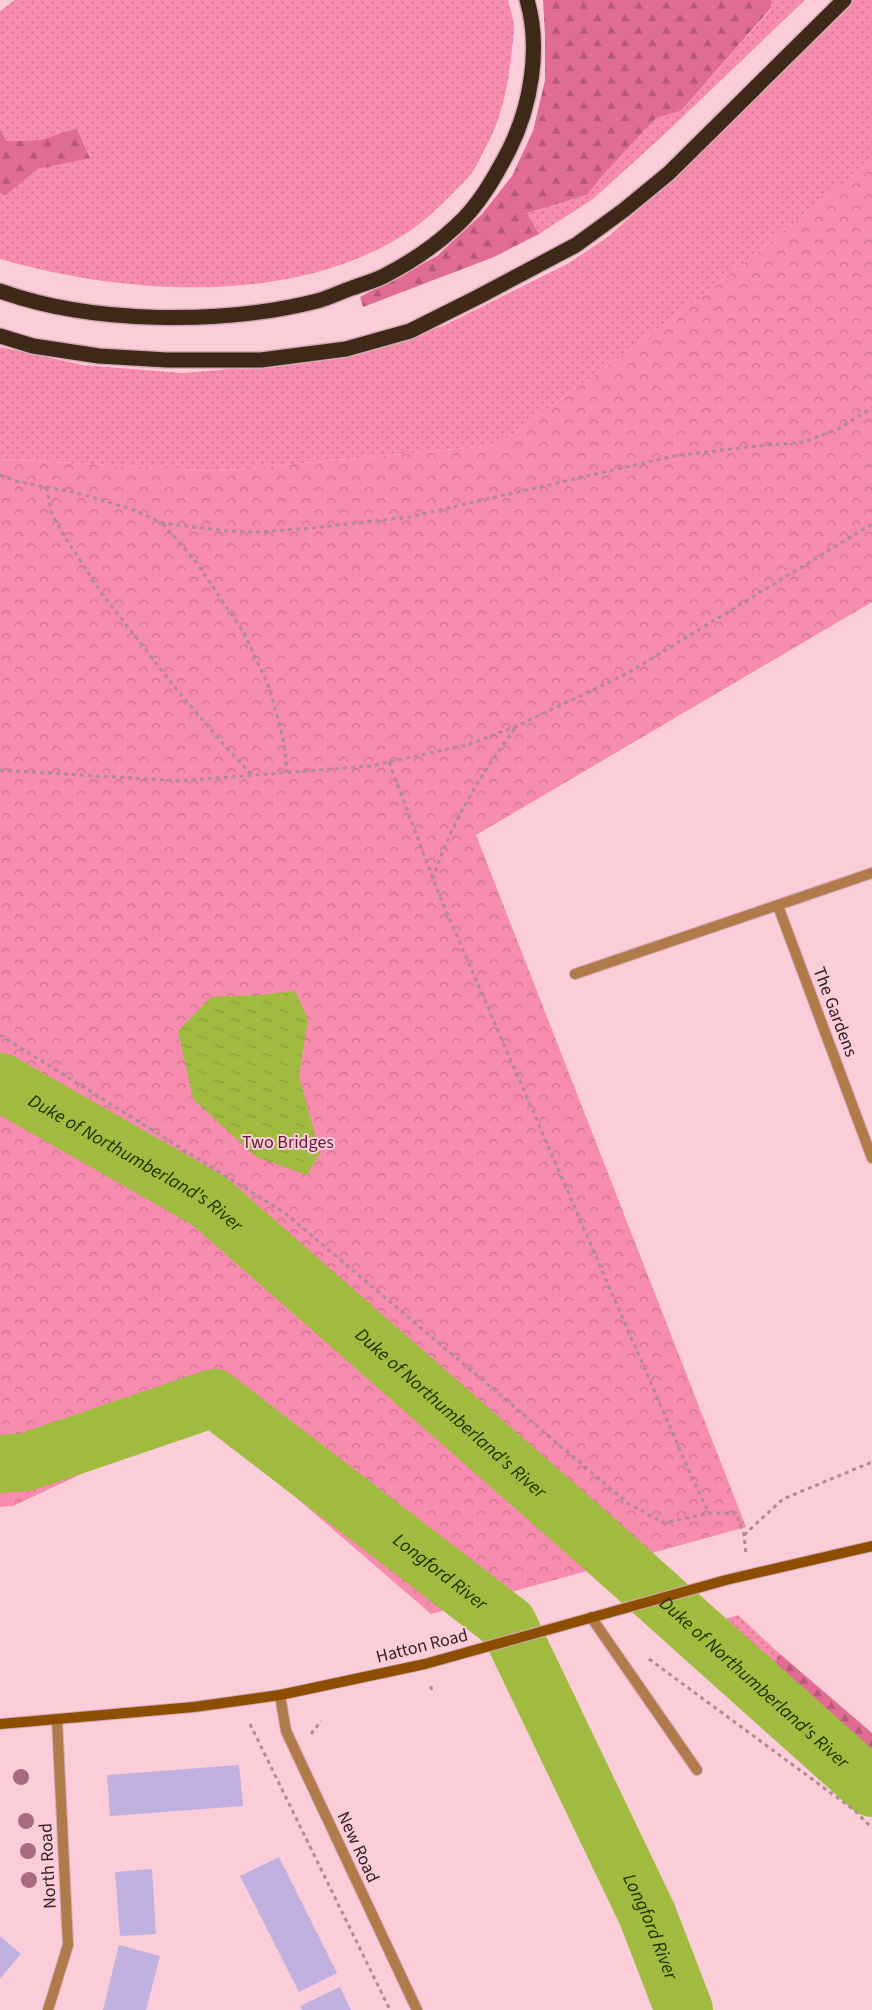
<svg xmlns="http://www.w3.org/2000/svg" width="872" height="2010" font-family="'Source Sans 3',sans-serif">
<defs>
<pattern id="grass-dots" width="8" height="8" patternUnits="userSpaceOnUse" patternTransform="scale(1.25)"><rect width="8" height="8" fill="#f78cae"/><path d="M2 2h.1M6 6h.1" fill="none" stroke="#c9728d" stroke-width="1.8" stroke-linecap="round"/></pattern>
<pattern id="forest-firs" width="22" height="20" patternUnits="userSpaceOnUse" patternTransform="scale(1.25)"><rect width="22" height="20" fill="#e06c94"/><path d="M5 1l3.5 6h-7zM16 11l3.5 6h-7z" fill="#b65879"/></pattern>
<pattern id="park-crowns" width="20" height="18" patternUnits="userSpaceOnUse" patternTransform="scale(1.25)"><rect width="20" height="18" fill="#f78cae"/><path d="M2 6a3 3 0 1 1 6 0M12 15a3 3 0 1 1 6 0" fill="none" stroke="#c9728d"/></pattern>
<pattern id="water-ripples" width="26" height="14" patternUnits="userSpaceOnUse" patternTransform="scale(1.25)"><rect width="26" height="14" fill="#a1bb40"/><path d="M2 4q2-2 4 0t4 0M15 11q2-2 4 0t4 0" fill="none" stroke="#8ba038"/></pattern>
</defs>
<rect width="100%" height="100%" fill="#fbcdd9"/>
<g fill="url(#grass-dots)">
<path d="M15,0H508C510,8 513,17 514,26C514,33 513,41 512,48C509,81 503,114 488,143C482,153 478,164 472,173C466,181 457,188 451,195C438,208 424,222 408,232C294,307 125,295 0,259V193L5,196L38,169L90,157L77,128L40,140L7,141L0,129V11Z"/>
<polygon points="771,0 805,0 668,131 593,199 539,234 527,213 587,195 603,175 656,118 681,111 771,9"/>
<polygon points="854,0 872,0 872,160 704,295 498,445 218,471 0,459 0,347 83,365 183,373 309,362 369,351 445,325 569,263 609,236 699,155"/>
<polygon points="738,1615 780,1654 771,1666 709,1624"/>
</g>
<g fill="url(#forest-firs)">
<polygon points="543,0 771,0 771,8 681,111 656,118 603,175 587,195 527,213 539,234 494,257 363,307 360,297 437,256 482,214 512,176 533,131 545,80 545,35"/>
<polygon points="77,128 90,158 38,169 5,196 0,193 0,129 7,141 40,140"/>
<polygon points="780,1654 872,1733 872,1753 771,1666"/>
</g>
<polygon fill="url(#park-crowns)" points="872,160 872,602 476,835 746,1527 431,1614 203,1417 13,1506 0,1507 0,459 218,471 498,445 704,295"/>
<polygon fill="url(#water-ripples)" points="295,991 308,1019 299,1076 320,1153 307,1175 256,1157 193,1099 178,1031 211,997 258,995"/>
<g fill="none" stroke-linecap="round" stroke-linejoin="round">
<g stroke="#a1bb40" stroke-width="58">
<path id="s1" d="M0,1082L209,1201L595,1540L872,1788"/>
<path id="s2" d="M0,1464L26,1462L214,1398L508,1624L647,1914L684,2010"/>
</g>
</g>
<g fill="#c1b1e0">
<polygon points="239,1765 243,1806 110,1816 107,1775"/>
<polygon points="279,1857 337,1973 299,1992 240,1876"/>
<polygon points="152,1869 156,1934 120,1936 115,1872"/>
<polygon points="0,1936 21,1954 0,1979"/>
<polygon points="119,1945 160,1956 146,2010 103,2010"/>
<polygon points="340,1987 351,2010 302,2010 300,2006"/>
</g>
<g fill="none" stroke-linecap="round" stroke-linejoin="round">
<defs>
<g id="street">
<polyline points="778,906 872,1158"/>
<polyline points="575,974 872,873"/>
<polyline points="591,1617 697,1770"/>
<polyline points="280,1695 286,1731 417,2010"/>
<polyline points="48,2010 68,1945 57,1719"/>
</g>
<polyline id="secondary" points="0,1724 194,1707 280,1695 425,1664 726,1580 872,1546"/>
<g id="highway">
<path d="M0,291C92,324 222,325 317,301C329,298 340,292 352,288C363,284 374,281 384,276C409,263 434,247 455,227C478,207 495,177 509,150C531,106 541,48 527,0"/>
<polyline points="0,336 33,346 99,356 167,360 261,360 346,349 410,331 478,297 576,245 624,210 669,173 844,0"/>
</g>
</defs>
<use href="#street" stroke="#d3aab5" stroke-width="12"/>
<use href="#secondary" stroke="#d3aab5" stroke-width="12"/>
<use href="#highway" stroke="#d3aab5" stroke-width="18"/>
<g stroke="#af8b94" stroke-width="3" stroke-dasharray="4 4" stroke-linecap="butt">
<polyline points="0,475 16,481 82,494 134,510 163,523 227,531 260,532 312,528 409,517 674,456 747,447 803,442 836,430 872,408"/>
<polyline points="46,487 52,514 65,537 100,591 177,690 226,747 253,776"/>
<polyline points="163,524 194,559 244,633 269,687 283,737 287,772"/>
<polyline points="389,762 440,897 693,1480 709,1513"/>
<polyline points="0,770 179,781 370,766 467,745 517,726 628,673 872,524"/>
<path d="M433,879C450,824 481,774 516,727"/>
<polyline points="0,1035 285,1213 629,1504 664,1523 709,1513 736,1513 744,1535 746,1554"/>
<polyline points="744,1535 783,1499 872,1462"/>
<polyline points="649,1659 854,1810 872,1828"/>
<polyline points="431,1686 432,1693"/>
<polyline points="250,1724 390,2010"/>
<polyline points="311,1734 321,1721"/>
</g>
<use href="#street" stroke="#b17a4a" stroke-width="10"/>
<use href="#secondary" stroke="#8e4e01" stroke-width="10"/>
<use href="#highway" stroke="#3e2918" stroke-width="15"/>
</g>
<g fill="#a76a7f">
<circle cx="21" cy="1777" r="8"/>
<circle cx="26" cy="1821" r="8"/>
<circle cx="28" cy="1851" r="8"/>
<circle cx="29" cy="1880" r="8"/>
</g>
<g text-anchor="middle" dominant-baseline="central" stroke-width="4" stroke-linejoin="round" paint-order="stroke">
<g font-size="18" fill="#331e24" stroke="#fbcdd9">
<text transform="translate(835 1012) rotate(69)">The Gardens</text>
<text transform="translate(422 1646) rotate(-14)">Hatton Road</text>
<text transform="translate(358 1847) rotate(65)">New Road</text>
<text transform="translate(48 1866) rotate(-93)">North Road</text>
</g>
<g font-size="18" fill="#621936" stroke="#fbcdd9">
<text x="288" y="1142">Two Bridges</text>
</g>
<g font-size="19" font-style="italic" fill="#262f00" stroke="#fbcdd9">
<text stroke="none"><textPath href="#s1" startOffset="158">Duke of Northumberland's River</textPath></text>
<text stroke="none"><textPath href="#s1" startOffset="562">Duke of Northumberland's River</textPath></text>
<text stroke="none"><textPath href="#s2" startOffset="510">Longford River</textPath></text>
<text stroke="none"><textPath href="#s1" startOffset="968">Duke of Northumberland's River</textPath></text>
<text stroke="none"><textPath href="#s2" startOffset="930">Longford River</textPath></text>
</g>
</g>
</svg>
